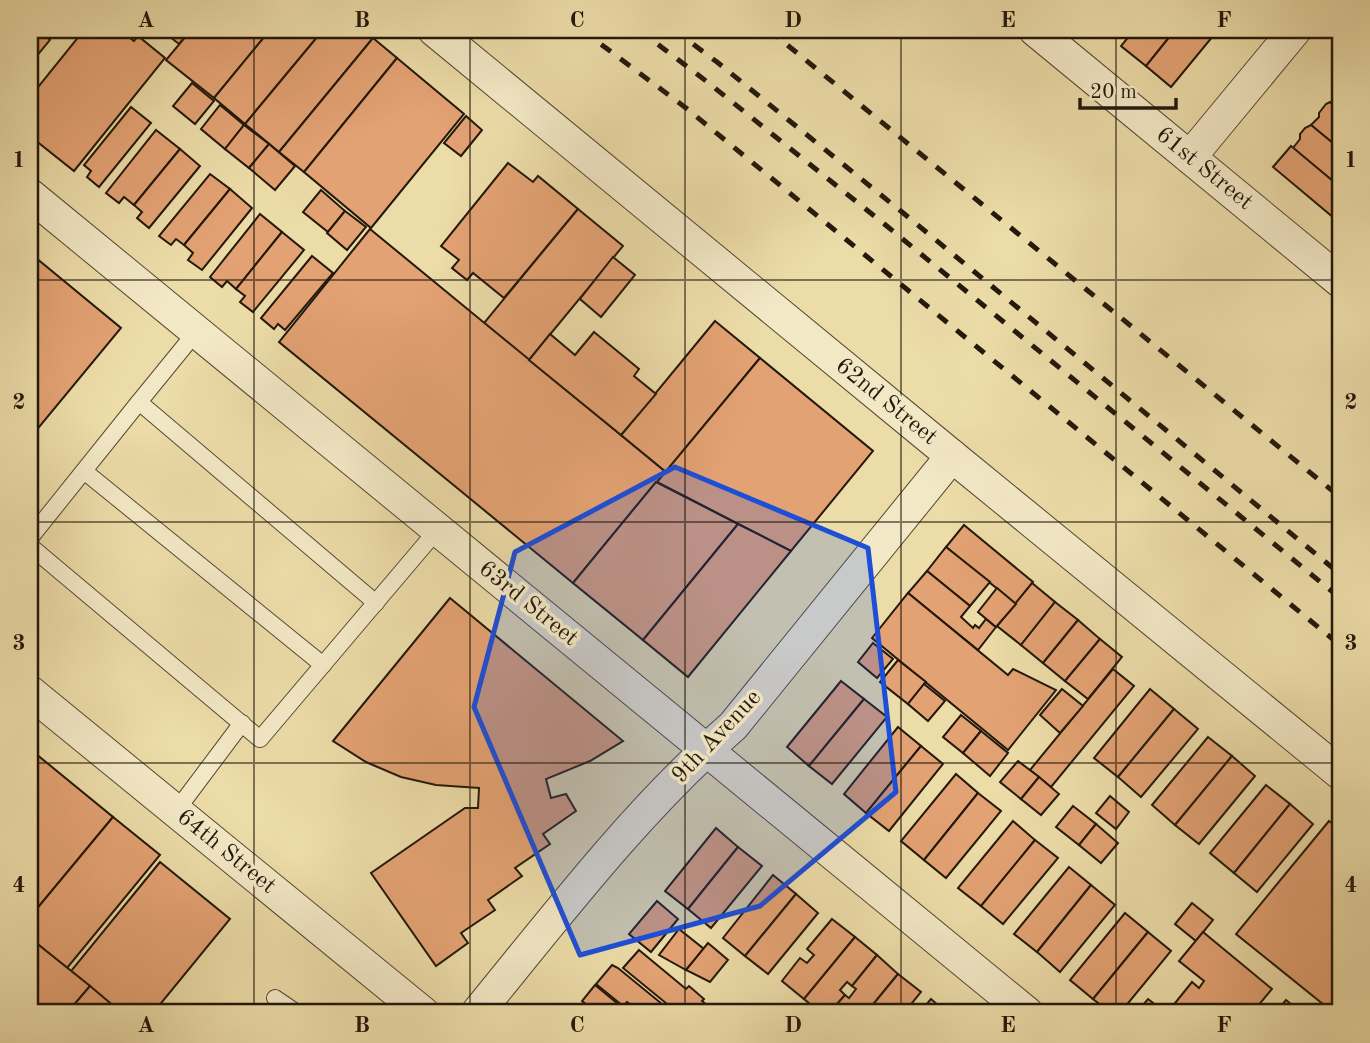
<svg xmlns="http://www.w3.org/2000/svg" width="1370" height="1043" font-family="'Old Standard TT',serif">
<rect width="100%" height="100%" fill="#ecdca8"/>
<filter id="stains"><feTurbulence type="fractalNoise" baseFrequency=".00286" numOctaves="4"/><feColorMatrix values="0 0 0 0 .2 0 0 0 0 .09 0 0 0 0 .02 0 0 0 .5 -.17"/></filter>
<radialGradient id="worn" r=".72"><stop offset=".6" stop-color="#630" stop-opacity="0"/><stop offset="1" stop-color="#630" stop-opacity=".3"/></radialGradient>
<g fill="#e3a273" stroke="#23180b" stroke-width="2">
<polygon points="30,30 38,30 50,40 31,63 30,61"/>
<polygon points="84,30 120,30 134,41 138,36 165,58 74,171 30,136 30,97"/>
<polygon points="161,30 191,30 179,44"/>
<polygon points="191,30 270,30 214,98 166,60"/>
<polygon points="270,30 323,30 245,124 214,98"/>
<polygon points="323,30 362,30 373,38 279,152 245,124"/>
<polygon points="1134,30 1175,30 1146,66 1121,46"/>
<polygon points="1175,30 1218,30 1171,87 1146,66"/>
<polygon points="373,38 397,58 304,172 279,152"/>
<polygon points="397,58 464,114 371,228 304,172"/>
<polygon points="192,83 214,101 195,124 173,106"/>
<polygon points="1330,102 1340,111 1340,149 1311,125 1319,117 1319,113 1326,104"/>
<polygon points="220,105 244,125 225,149 201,129"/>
<polygon points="131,107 151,123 99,187 87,177 91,171 84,165"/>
<polygon points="466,116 482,130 461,156 444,143"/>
<polygon points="244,125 269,144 249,168 225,149"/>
<polygon points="1311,125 1340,149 1340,187 1293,148 1300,139 1300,134 1305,128"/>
<polygon points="156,130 180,149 134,205 124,197 119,203 106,193"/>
<polygon points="269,144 295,166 275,190 249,168"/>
<polygon points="1291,146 1340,187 1340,223 1273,167"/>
<polygon points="180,149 200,166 149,228 137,218 142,212 134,205"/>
<polygon points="508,163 533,182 538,176 578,209 504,298 473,273 467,280 452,268 459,260 441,246"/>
<polygon points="210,174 230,189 184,245 176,239 171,245 159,236"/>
<polygon points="230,189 252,208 202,270 188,260 193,253 184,245"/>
<polygon points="321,190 345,211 328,232 303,212"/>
<polygon points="578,209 623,246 529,360 484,323"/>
<polygon points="345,211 366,227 347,250 327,233"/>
<polygon points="260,214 282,232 236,289 227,281 222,287 210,277"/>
<polygon points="370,229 666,472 657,482 656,482 573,583 279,342"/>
<polygon points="282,232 304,250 253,312 240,302 245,296 236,289"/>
<polygon points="30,253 121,328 30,438"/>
<polygon points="312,256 333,273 285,330 278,324 274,329 261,318"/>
<polygon points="613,257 635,275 601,317 580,299"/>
<polygon points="715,321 760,358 666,472 621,435"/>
<polygon points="594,332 639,369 634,376 656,394 621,435 529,360 550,334 575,355"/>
<polygon points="760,358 873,451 791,551 657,482"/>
<polygon points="656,482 738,524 643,640 573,583"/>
<polygon points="738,524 791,551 688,677 643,640"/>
<polygon points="964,525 1033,582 1016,604 946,547"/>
<polygon points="946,547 990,582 970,606 927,571"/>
<polygon points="927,571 970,606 961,617 973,628 975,625 979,628 986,619 996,627 978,650 908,593"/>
<polygon points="1032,583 1055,602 1021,645 997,626"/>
<polygon points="997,588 1016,604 996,627 978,612"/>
<polygon points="908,593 1008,675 1013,669 1056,690 1008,750 872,638"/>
<polygon points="450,598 623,741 590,761 546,779 551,798 566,794 576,811 543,834 550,844 515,868 522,876 488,900 495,910 461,933 468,943 436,966 371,873 465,808 478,808 479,788 436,785 401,777 366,762 333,741"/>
<polygon points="1055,602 1078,620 1043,663 1021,645"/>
<polygon points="1078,620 1100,639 1065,681 1043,663"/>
<polygon points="1100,639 1122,657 1088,699 1065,681"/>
<polygon points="873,643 893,659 877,678 858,662"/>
<polygon points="898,660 926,682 908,704 880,682"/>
<polygon points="1113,669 1134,686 1051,787 1030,770"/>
<polygon points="841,681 864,699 809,766 787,747"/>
<polygon points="924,684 945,701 928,721 908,704"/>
<polygon points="1062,689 1083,706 1060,733 1040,715"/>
<polygon points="1150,689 1174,709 1118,777 1094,758"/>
<polygon points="864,699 887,717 832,784 809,766"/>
<polygon points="1174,709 1198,729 1141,797 1118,777"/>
<polygon points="961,715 981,731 963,753 943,737"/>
<polygon points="898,727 921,746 866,813 844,794"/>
<polygon points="981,731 1008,753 990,776 963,753"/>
<polygon points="1208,737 1232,756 1175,825 1152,805"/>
<polygon points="921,746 943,764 889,831 866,813"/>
<polygon points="30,749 113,817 30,917"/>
<polygon points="1232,756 1255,776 1199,844 1175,825"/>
<polygon points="1018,761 1039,777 1021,799 1000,782"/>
<polygon points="956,774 978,793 924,860 901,841"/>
<polygon points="1039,777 1059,794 1041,815 1021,799"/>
<polygon points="1266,785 1290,804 1234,873 1210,853"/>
<polygon points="978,793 1001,811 946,878 924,860"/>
<polygon points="1110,796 1129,812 1116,829 1096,813"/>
<polygon points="1290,804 1313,824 1257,892 1234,873"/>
<polygon points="1073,806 1096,824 1079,845 1056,827"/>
<polygon points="113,817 160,855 67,968 30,938 30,917"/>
<polygon points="1013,821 1035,840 981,906 958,888"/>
<polygon points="1329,821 1340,830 1340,1013 1334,1013 1236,934"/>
<polygon points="1096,824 1118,843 1101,863 1079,845"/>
<polygon points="716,828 738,847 688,909 665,891"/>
<polygon points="1035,840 1058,858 1003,924 981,906"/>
<polygon points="738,847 762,866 711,928 688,909"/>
<polygon points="160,862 230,919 153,1013 122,1013 71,971"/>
<polygon points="1069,867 1091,885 1037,952 1014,934"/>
<polygon points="773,875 796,894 745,956 723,938"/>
<polygon points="1091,885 1115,905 1060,972 1037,952"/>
<polygon points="796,894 818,913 768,974 745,956"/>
<polygon points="657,901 678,919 651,952 629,934"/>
<polygon points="1192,903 1213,920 1196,941 1175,924"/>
<polygon points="1125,913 1148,932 1093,999 1070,980"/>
<polygon points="832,919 855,937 804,999 782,981 800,958 807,963 814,955 807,949"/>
<polygon points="679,929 704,949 686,970 659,955"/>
<polygon points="1148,932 1171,951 1120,1013 1111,1013 1093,999"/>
<polygon points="1203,932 1272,989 1252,1013 1167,1013 1192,982 1199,988 1204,981 1179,961"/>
<polygon points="855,937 877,955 852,986 847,982 840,990 845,995 829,1013 821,1013 804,999"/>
<polygon points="30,938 90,986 67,1013 30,1013"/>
<polygon points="708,943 728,960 710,982 686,970"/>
<polygon points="639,950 686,989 689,986 704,999 702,1001 712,1009 708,1013 678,1013 623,968"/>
<polygon points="877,955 898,974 866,1013 829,1013 845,995 849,998 856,989 852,986"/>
<polygon points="612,965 618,968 673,1013 642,1013 627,1002 623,1006 596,984"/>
<polygon points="898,974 921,992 904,1013 866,1013"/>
<polygon points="595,985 629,1013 597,1013 582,1001"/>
<polygon points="90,986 122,1013 67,1013"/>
<polygon points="931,999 947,1013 919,1013"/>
<polygon points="1148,999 1166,1013 1136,1013"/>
<polygon points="1286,1000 1302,1013 1275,1013"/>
</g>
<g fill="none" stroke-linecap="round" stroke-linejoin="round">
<defs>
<g id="service">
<polyline points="139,402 196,332"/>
<polyline points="84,471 323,665"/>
<polyline points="30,538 139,402 376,603"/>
<polyline points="30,546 260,739 438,529"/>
<polyline points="176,811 242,723"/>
<polyline points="275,998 297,1013"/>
</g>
<g id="minor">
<polyline points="434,30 952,456 1340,773"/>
<polyline points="1035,30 1340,281"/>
<polyline points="1190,157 1295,30"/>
<polyline points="30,195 1027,1013"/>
<polyline points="30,692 423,1013"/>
<path d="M477,1013C558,914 636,811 733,726L952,456"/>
</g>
</defs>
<use href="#service" stroke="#554932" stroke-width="18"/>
<use href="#minor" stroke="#554932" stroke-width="34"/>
<use href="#service" stroke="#f3e8c6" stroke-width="16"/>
<use href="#minor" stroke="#f3e8c6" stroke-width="32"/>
<g stroke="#23180b" stroke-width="5" stroke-dasharray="12 12" stroke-linecap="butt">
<polyline points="582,30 686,108 1340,645"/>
<polyline points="639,30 706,81 888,227 1340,598"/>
<polyline points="674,30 717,62 902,212 1340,574"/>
<polyline points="769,30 1340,497"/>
</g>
</g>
<path fill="#1d4ed8" fill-opacity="0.2" stroke="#1d4ed8" stroke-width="5" stroke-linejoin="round" d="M675,467L868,548L896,792L760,906L580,955L474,707L515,552Z"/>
<path fill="none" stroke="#23180b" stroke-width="2" stroke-opacity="0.55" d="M254,30V1013M470,30V1013M685,30V1013M901,30V1013M1116,30V1013M30,280H1340M30,522H1340M30,763H1340"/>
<g text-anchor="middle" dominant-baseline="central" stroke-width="7" stroke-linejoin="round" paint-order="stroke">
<g font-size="24" fill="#23180b" stroke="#f3e8c6">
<text transform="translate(1204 169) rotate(39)">61st Street</text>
<text transform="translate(886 402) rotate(39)">62nd Street</text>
<text transform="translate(528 604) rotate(39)">63rd Street</text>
<text transform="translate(717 737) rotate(-47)">9th Avenue</text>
<text transform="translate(226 852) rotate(39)">64th Street</text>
</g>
</g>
<rect width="1370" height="1043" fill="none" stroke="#ecdca8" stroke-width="77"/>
<path d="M1080 98v10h96v-10" fill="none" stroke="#23180b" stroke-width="3.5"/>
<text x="1090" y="98" font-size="21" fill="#23180b" stroke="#f3e8c6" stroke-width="5" paint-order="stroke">20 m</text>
<rect x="38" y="38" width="1294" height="966" fill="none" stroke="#23180b" stroke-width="2.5"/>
<g font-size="23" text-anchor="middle" font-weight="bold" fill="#23180b">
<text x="146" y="27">A</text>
<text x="362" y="27">B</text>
<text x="577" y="27">C</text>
<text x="793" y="27">D</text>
<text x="1008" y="27">E</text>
<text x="1224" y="27">F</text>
<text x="19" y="167">1</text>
<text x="1351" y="167">1</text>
<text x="19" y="409">2</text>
<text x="1351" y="409">2</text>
<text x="19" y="650">3</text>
<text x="1351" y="650">3</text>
<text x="19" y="892">4</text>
<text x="1351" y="892">4</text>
<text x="146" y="1032">A</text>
<text x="362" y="1032">B</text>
<text x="577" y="1032">C</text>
<text x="793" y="1032">D</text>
<text x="1008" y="1032">E</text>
<text x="1224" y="1032">F</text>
</g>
<rect width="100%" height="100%" filter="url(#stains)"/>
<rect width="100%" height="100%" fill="url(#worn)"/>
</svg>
